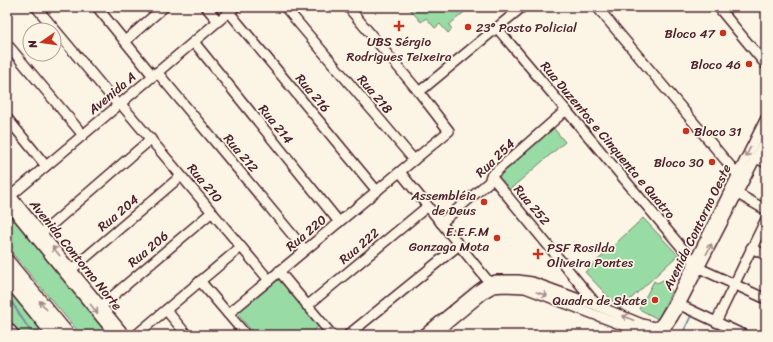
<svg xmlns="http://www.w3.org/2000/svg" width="773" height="342" font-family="Sriracha,sans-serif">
<rect width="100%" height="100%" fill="#fcf5e5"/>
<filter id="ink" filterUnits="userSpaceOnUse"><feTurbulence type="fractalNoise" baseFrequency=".025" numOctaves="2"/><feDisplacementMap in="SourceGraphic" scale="8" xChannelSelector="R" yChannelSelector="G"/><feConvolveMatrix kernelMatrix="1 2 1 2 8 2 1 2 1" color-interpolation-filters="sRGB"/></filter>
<g filter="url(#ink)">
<g fill="#99dba5" stroke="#727d68">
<polygon points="408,7 477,7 472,11 469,8 449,25 452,29 448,33 440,24 435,28 426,18 421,22"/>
<polygon points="551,125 565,142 508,191 496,176"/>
<polygon points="7,211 108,335 81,335 7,247"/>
<polygon points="643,218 678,255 620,309 585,272"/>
<polygon points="278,277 319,326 308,335 255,335 236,312"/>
<polygon points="663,280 668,282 670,288 669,290 672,291 658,319 639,309 654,281 657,283"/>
<polygon points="7,283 50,335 22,335 7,317"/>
</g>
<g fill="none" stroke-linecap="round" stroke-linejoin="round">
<g stroke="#72919c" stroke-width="2">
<polyline points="7,295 29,329 35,335"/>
<polyline points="682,335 691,316"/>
</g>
<defs>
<g id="minor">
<polyline points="36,7 118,105"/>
<polyline points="97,7 153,76"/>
<polyline points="206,7 218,21"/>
<polyline points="285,7 414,160"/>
<polyline points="597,7 737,174 741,176"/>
<polyline points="718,7 766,65"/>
<polyline points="229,12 377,191"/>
<polyline points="497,28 699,268 766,299"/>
<polyline points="125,41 164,7"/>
<polyline points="194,42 339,222"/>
<polyline points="7,44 83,135"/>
<polyline points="157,72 305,250"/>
<polyline points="419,92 522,7"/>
<polyline points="120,103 269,280"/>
<polyline points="7,118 46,166"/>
<polyline points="756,158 766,163"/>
<polyline points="400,172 493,287"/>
<polyline points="491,176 597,305"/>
<polyline points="8,192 125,335"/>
<polyline points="738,194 766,210"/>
<polyline points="7,199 235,7"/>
<polyline points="7,203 115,335"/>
<polyline points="441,223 489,182 491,176 566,110"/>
<polyline points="42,233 151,139"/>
<polyline points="751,248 766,255"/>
<polyline points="71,270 181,176"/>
<polyline points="279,271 332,335"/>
<polyline points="200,281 246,335"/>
<polyline points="680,305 744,335"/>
<polyline points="101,306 212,212"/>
<polyline points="307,306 428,206"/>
<polyline points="166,310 187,335"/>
<polyline points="228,314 449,131 419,92 348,7"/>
<polyline points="716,322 766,219"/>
<polyline points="7,326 15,335"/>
<polyline points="136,335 241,247"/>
<polyline points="348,335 459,245"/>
<polyline points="423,335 479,289 489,282 496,280 518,280 532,282 598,306 642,324 655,327 659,325 662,322 674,302 766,118"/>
<path d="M434,335L486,292L493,288L504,287L525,288L643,333C666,336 670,322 680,305L766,138"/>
</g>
<g id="highway">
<polyline points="7,261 68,335"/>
<polyline points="7,277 54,335"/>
</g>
</defs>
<use href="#minor" stroke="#4a1f2b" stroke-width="12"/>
<use href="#highway" stroke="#4a1f2b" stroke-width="16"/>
<use href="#minor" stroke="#fcf5e5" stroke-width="9"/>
<use href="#highway" stroke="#fcf5e5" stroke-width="13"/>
</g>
<defs><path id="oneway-shaft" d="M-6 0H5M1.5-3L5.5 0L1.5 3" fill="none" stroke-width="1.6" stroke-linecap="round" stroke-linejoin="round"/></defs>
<g stroke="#a38a88">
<use href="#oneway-shaft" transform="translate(748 152) rotate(117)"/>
<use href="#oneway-shaft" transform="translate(709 249) rotate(-63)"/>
<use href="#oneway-shaft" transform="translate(56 251) rotate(-129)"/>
<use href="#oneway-shaft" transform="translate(542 294) rotate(19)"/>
<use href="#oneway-shaft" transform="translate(43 305) rotate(-129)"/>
<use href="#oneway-shaft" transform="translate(94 309) rotate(51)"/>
<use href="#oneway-shaft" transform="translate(628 318) rotate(-157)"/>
</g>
</g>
<g fill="#c8321e" stroke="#fcf5e5" stroke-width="1.5">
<path d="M397 20h4v4h4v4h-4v4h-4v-4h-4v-4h4z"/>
<circle cx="468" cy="27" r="4"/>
<circle cx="723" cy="33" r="4"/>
<circle cx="749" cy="64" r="4"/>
<circle cx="686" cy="131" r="4"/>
<circle cx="712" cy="162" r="4"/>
<circle cx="484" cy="202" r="4"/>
<circle cx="497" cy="238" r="4"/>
<path d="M536 248h4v4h4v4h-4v4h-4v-4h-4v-4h4z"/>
<circle cx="655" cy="300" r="4"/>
</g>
<g text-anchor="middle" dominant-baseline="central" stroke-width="3.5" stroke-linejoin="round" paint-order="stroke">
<g font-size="13" fill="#4a1f2b" stroke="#fcf5e5" text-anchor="end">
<text x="476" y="27" text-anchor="start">23º Posto Policial</text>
<text x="715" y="33">Bloco 47</text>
<text x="399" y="41" text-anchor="middle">UBS Sérgio<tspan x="399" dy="15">Rodrigues Teixeira</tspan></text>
<text x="741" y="64">Bloco 46</text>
<text x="694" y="131" text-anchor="start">Bloco 31</text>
<text x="704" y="162">Bloco 30</text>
<text x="476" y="195">Assembléia<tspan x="476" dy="15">de Deus</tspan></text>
<text x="489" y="231">E.E.F.M<tspan x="489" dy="15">Gonzaga Mota</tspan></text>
<text x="547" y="247" text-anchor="start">PSF Rosilda<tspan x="547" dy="15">Oliveira Pontes</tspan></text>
<text x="647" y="300">Quadra de Skate</text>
</g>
<g font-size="13" fill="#4a1f2b" stroke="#fcf5e5">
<text transform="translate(112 93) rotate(-40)">Avenida A</text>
<text transform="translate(313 93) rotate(50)">Rua 216</text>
<text transform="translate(375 94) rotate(50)">Rua 218</text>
<text transform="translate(276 124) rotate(51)">Rua 214</text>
<text transform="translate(608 140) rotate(50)">Rua Duzentos e Cinquenta e Quatro</text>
<text transform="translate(241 153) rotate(50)">Rua 212</text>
<text transform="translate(495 158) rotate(-44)">Rua 254</text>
<text transform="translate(205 183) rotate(50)">Rua 210</text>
<text transform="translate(532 205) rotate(50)">Rua 252</text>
<text transform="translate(118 213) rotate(-40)">Rua 204</text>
<text transform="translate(697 227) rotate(-64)">Avenida Contorno Oeste</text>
<text transform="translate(306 233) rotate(-40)">Rua 220</text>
<text transform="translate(359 246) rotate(-40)">Rua 222</text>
<text transform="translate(148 249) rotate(-40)">Rua 206</text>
<text transform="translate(76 255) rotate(51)">Avenida Contorno Norte</text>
</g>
</g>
<rect width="773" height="342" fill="none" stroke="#fcf5e5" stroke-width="24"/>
<rect x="12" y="12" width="749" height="318" fill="none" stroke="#4a1f2b" stroke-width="1.5" filter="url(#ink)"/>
<g transform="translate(42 42) rotate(257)"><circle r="19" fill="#fcf5e5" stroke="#b59f9b"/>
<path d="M0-3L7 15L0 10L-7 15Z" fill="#c8321e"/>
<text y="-6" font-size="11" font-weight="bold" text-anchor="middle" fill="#4a1f2b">N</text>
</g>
</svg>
